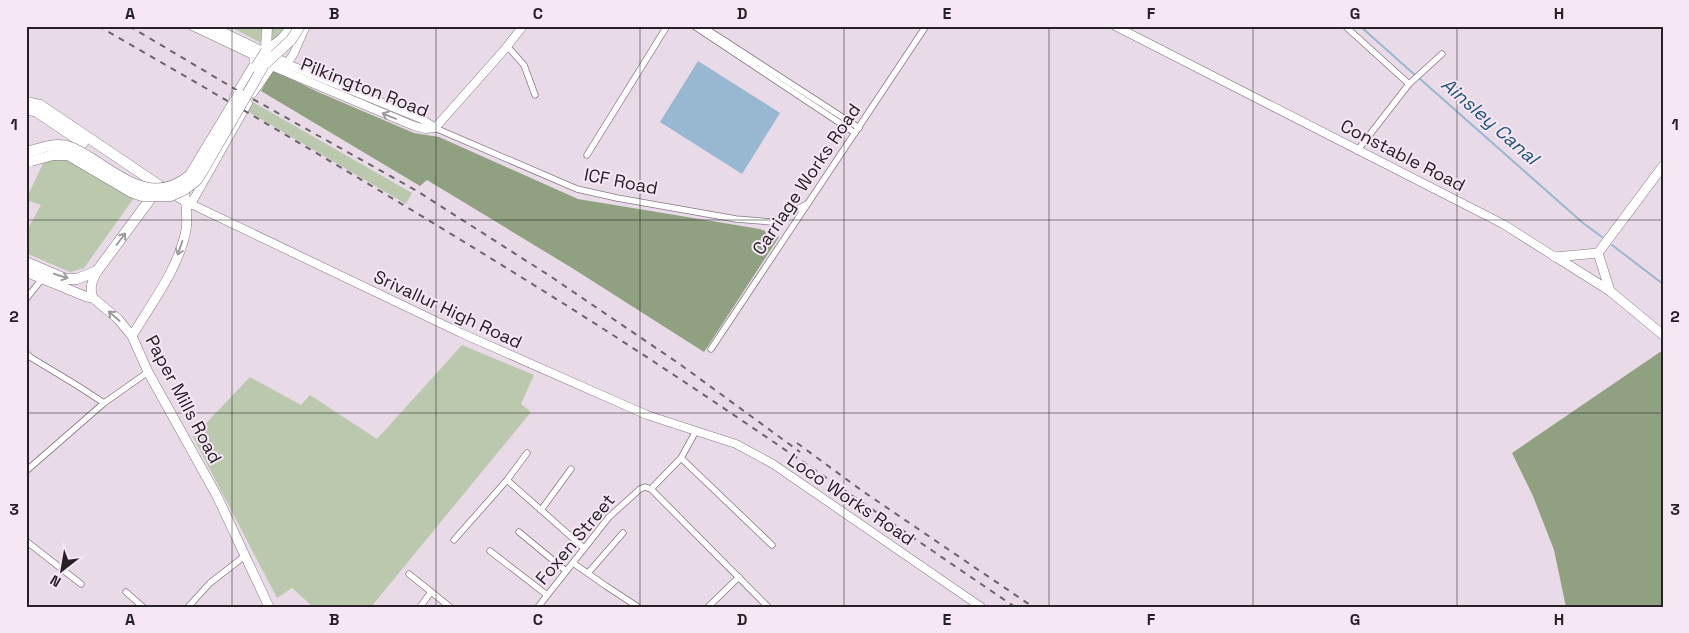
<svg xmlns="http://www.w3.org/2000/svg" width="1689" height="633" font-family="'Space Grotesk',sans-serif">
<rect width="100%" height="100%" fill="#e9dae7"/>
<g fill="#bac9ad">
<polygon points="229,26 288,26 267,46"/>
<polygon points="251,101 412,193 406,204 247,111"/>
<polygon points="45,159 65,159 78,164 136,195 84,268 70,272 26,253 26,232 41,205 26,200"/>
<polygon points="462,345 534,375 521,404 531,412 371,607 313,607 292,588 277,598 193,437 250,377 301,405 310,395 377,439"/>
</g>
<g fill="#90a181">
<polygon points="273,70 318,92 414,133 439,137 578,199 760,229 779,237 704,352 572,268 427,180 420,186 261,91"/>
<polygon points="1663,350 1663,607 1566,607 1554,550 1533,496 1512,453"/>
</g>
<polygon fill="#98b8d1" points="698,61 780,113 742,174 660,122"/>
<g fill="none" stroke-linecap="round" stroke-linejoin="round">
<g stroke="#98b8d1" stroke-width="2">
<polyline points="1360,26 1415,75"/>
<polyline points="1419,78 1583,223 1602,237"/>
<polyline points="1612,245 1663,284"/>
</g>
<defs>
<g id="minor">
<polyline points="694,26 855,133"/>
<polyline points="702,26 859,128"/>
<polyline points="1345,26 1409,84 1357,151"/>
<polyline points="507,46 524,65 535,95"/>
<polyline points="1409,84 1442,54"/>
<polyline points="435,128 577,189 617,198 736,219 772,222 807,204"/>
<polyline points="587,155 667,26"/>
<polyline points="26,299 42,279"/>
<polyline points="711,349 926,26"/>
<polyline points="26,353 30,357 78,386 104,403"/>
<polyline points="681,458 772,545"/>
<polyline points="26,471 104,403 148,372"/>
<polyline points="507,480 584,548"/>
<polyline points="651,489 768,607"/>
<polyline points="541,510 571,469"/>
<polyline points="519,532 566,571"/>
<polyline points="454,540 507,480 527,453"/>
<polyline points="26,541 81,584"/>
<polyline points="490,551 547,595"/>
<polyline points="573,563 606,586 638,607"/>
<polyline points="588,573 623,533"/>
<polyline points="409,574 450,607"/>
<polyline points="126,592 143,607"/>
<polyline points="188,607 210,583 246,555"/>
<polyline points="420,607 431,592"/>
<polyline points="538,607 609,517 640,489 645,487 651,489 681,458 696,431"/>
<polyline points="708,607 739,577"/>
</g>
<g id="tertiary">
<polyline points="192,26 253,55 254,64 234,97"/>
<polyline points="1115,26 1503,224 1555,257"/>
<polyline points="287,64 422,119 435,128"/>
<polyline points="287,64 294,53 306,26"/>
<polyline points="274,67 414,126 426,129 435,128 505,49 523,26"/>
<polyline points="253,93 272,66 287,64"/>
<polyline points="248,103 191,204 461,333 647,415 736,444 773,464 981,607"/>
</g>
<g id="secondary">
<polyline points="1598,253 1610,291"/>
<polyline points="1555,257 1598,253 1663,166"/>
<polyline points="1556,257 1610,291 1663,335"/>
<polyline points="26,272 87,297 93,298 118,319 132,336 148,372 217,496 269,607"/>
<path d="M93,298C89,287 92,282 97,271"/>
<path d="M132,336C151,304 179,268 186,230C188,218 186,207 185,195"/>
</g>
<g id="primary">
<polyline points="209,26 287,64"/>
<polyline points="266,51 281,40 293,26"/>
<polyline points="266,51 267,26"/>
<polyline points="26,102 40,105 160,186 191,204"/>
<polyline points="26,109 37,112 83,143"/>
<polyline points="26,262 66,279 77,279 97,271 157,190"/>
</g>
</defs>
<use href="#minor" stroke="#867985" stroke-width="7"/>
<use href="#tertiary" stroke="#867985" stroke-width="9"/>
<use href="#secondary" stroke="#867985" stroke-width="10"/>
<use href="#primary" stroke="#867985" stroke-width="11"/>
<use href="#minor" stroke="#fff" stroke-width="5.5"/>
<use href="#tertiary" stroke="#fff" stroke-width="8"/>
<use href="#secondary" stroke="#fff" stroke-width="9"/>
<use href="#primary" stroke="#fff" stroke-width="10"/>
<g stroke="#6c636b" stroke-width="2" stroke-dasharray="6 6" stroke-linecap="butt">
<path d="M98,26C260,119 422,214 580,314C728,408 870,509 1015,607"/>
<polyline points="129,26 235,89 417,191 550,276 681,365 800,452"/>
<polyline points="797,443 861,490 1033,607"/>
</g>
<defs>
<g id="primary-bridge">
<polyline points="256,67 266,51"/>
<path d="M26,152C37,150 49,144 60,145C71,145 80,152 89,157C122,177 153,206 190,175L239,94"/>
<polyline points="31,161 53,155 68,155 131,192 142,196 171,196 184,190 196,181 201,174 264,65 291,40 300,26"/>
</g>
</defs>
<use href="#primary-bridge" stroke="#867985" stroke-width="11" stroke-linecap="butt"/>
<use href="#primary-bridge" stroke="#fff" stroke-width="10"/>
</g>
<defs><path id="oneway-shaft" d="M-6 0H5M1.5-3L5.5 0L1.5 3" fill="none" stroke-width="1.6" stroke-linecap="round" stroke-linejoin="round" transform="scale(1.25)"/></defs>
<g stroke="#9e9b9e">
<use href="#oneway-shaft" transform="translate(389 116) rotate(-157)"/>
<use href="#oneway-shaft" transform="translate(121 239) rotate(-53)"/>
<use href="#oneway-shaft" transform="translate(180 248) rotate(109)"/>
<use href="#oneway-shaft" transform="translate(61 276) rotate(18)"/>
<use href="#oneway-shaft" transform="translate(114 316) rotate(-139)"/>
</g>
<path fill="none" stroke="#272127" stroke-width="1" stroke-opacity="0.55" d="M232,26V607M436,26V607M640,26V607M844,26V607M1049,26V607M1253,26V607M1457,26V607M26,220H1663M26,413H1663"/>
<g text-anchor="middle" dominant-baseline="central" stroke-width="4" stroke-linejoin="round" paint-order="stroke">
<g font-size="18" fill="#272127" stroke="#f6e7f5">
<text transform="translate(365 87) rotate(21)">Pilkington Road</text>
<text transform="translate(1403 155) rotate(27)">Constable Road</text>
<text transform="translate(806 179) rotate(-56)">Carriage Works Road</text>
<text transform="translate(621 181) rotate(11)">ICF Road</text>
<text transform="translate(448 309) rotate(25)">Srivallur High Road</text>
<text transform="translate(184 399) rotate(62)">Paper Mills Road</text>
<text transform="translate(851 499) rotate(34)">Loco Works Road</text>
<text transform="translate(575 539) rotate(-50)">Foxen Street</text>
</g>
<g font-size="19" font-style="italic" fill="#215578" stroke="#f6e7f5">
<text transform="translate(1490 121) rotate(41)">Ainsley Canal</text>
</g>
</g>
<rect width="1689" height="633" fill="none" stroke="#f6e7f5" stroke-width="55"/>
<g transform="translate(62 570) rotate(211)" stroke="#f6e7f5" stroke-width="4" paint-order="stroke">
<path d="M0-4L9 19L0 12L-9 19Z" fill="#272127"/>
<text y="-8" font-size="14" font-weight="bold" text-anchor="middle" fill="#272127">N</text>
</g>
<rect x="28" y="28" width="1634" height="578" fill="none" stroke="#272127" stroke-width="2"/>
<g font-size="16" text-anchor="middle" font-weight="bold" fill="#272127">
<text x="130" y="19">A</text>
<text x="334" y="19">B</text>
<text x="538" y="19">C</text>
<text x="742" y="19">D</text>
<text x="947" y="19">E</text>
<text x="1151" y="19">F</text>
<text x="1355" y="19">G</text>
<text x="1559" y="19">H</text>
<text x="14" y="130">1</text>
<text x="1675" y="130">1</text>
<text x="14" y="322">2</text>
<text x="1675" y="322">2</text>
<text x="14" y="515">3</text>
<text x="1675" y="515">3</text>
<text x="130" y="625">A</text>
<text x="334" y="625">B</text>
<text x="538" y="625">C</text>
<text x="742" y="625">D</text>
<text x="947" y="625">E</text>
<text x="1151" y="625">F</text>
<text x="1355" y="625">G</text>
<text x="1559" y="625">H</text>
</g>
</svg>
